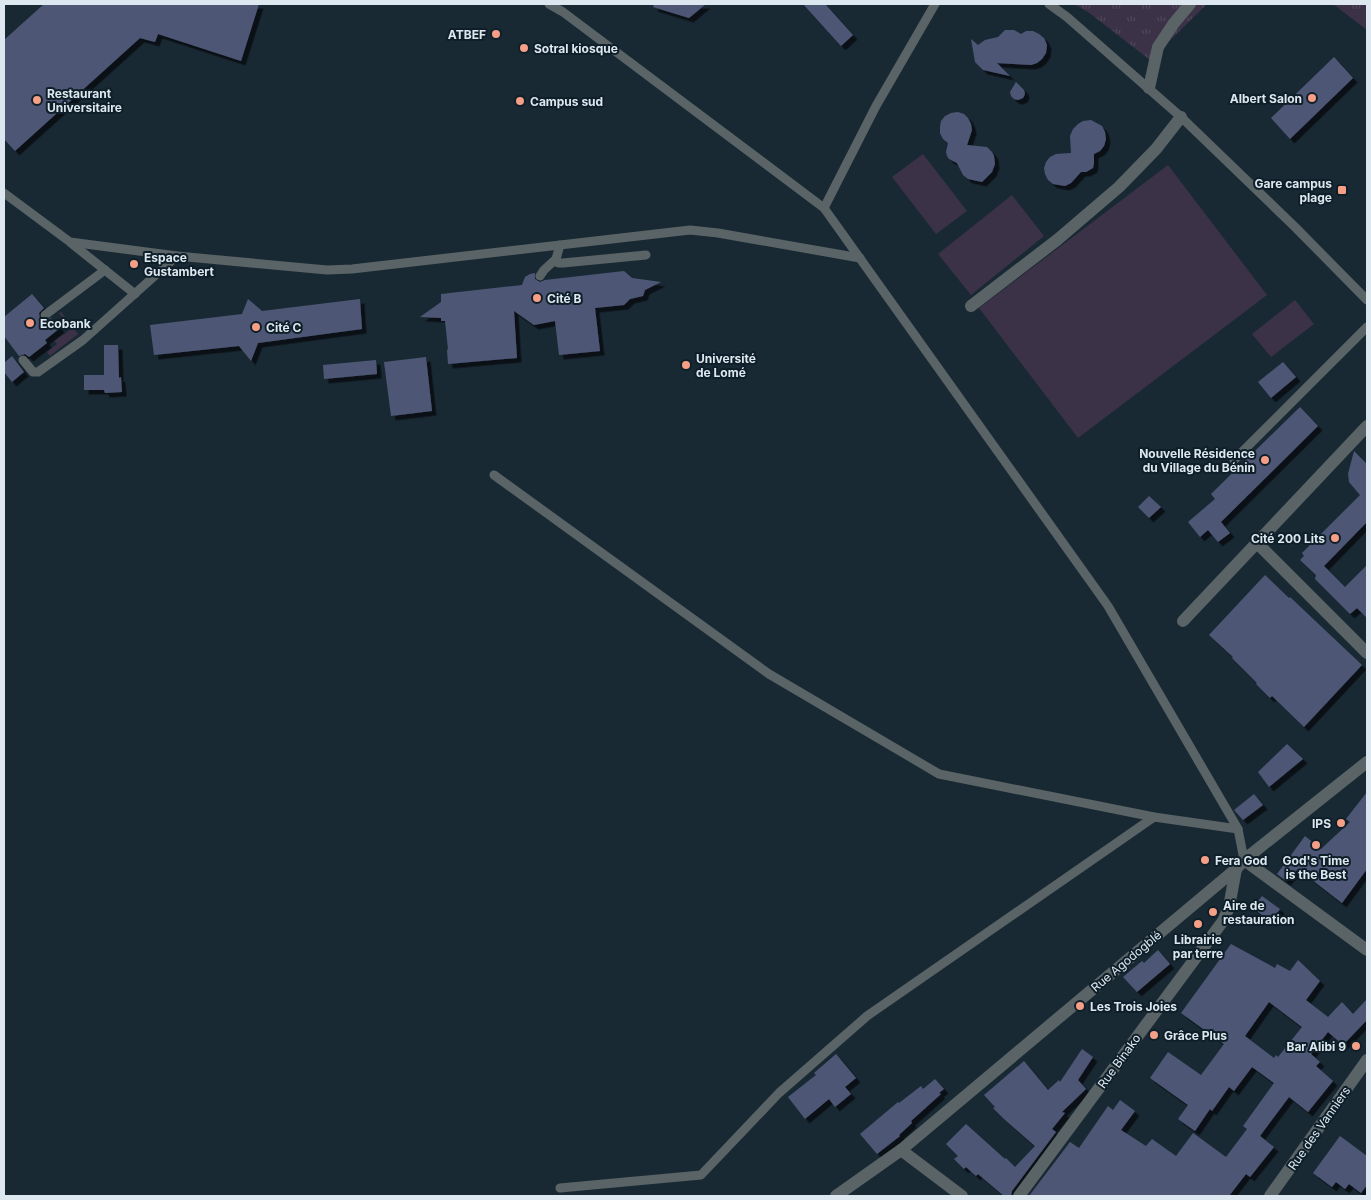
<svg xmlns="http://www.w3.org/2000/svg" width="1371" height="1200" font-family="Inter,sans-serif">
<defs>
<pattern id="grass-tufts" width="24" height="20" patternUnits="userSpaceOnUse" patternTransform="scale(1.25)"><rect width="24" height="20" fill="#3b3247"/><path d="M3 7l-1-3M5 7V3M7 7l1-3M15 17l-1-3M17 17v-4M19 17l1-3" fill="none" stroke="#4e4659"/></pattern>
<filter id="shadow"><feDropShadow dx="4.5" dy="4.5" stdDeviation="0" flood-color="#0009"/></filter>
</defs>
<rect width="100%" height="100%" fill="#192934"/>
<g fill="url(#grass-tufts)">
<polygon points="1074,4 1207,4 1150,60 1088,12"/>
<polygon points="1333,4 1367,4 1367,30"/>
</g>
<g fill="#3b3247">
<polygon points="923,154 967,211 936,234 892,177"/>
<polygon points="1168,165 1267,295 1078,438 979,308"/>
<polygon points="1012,195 1044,236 971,295 938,254"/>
<polygon points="1295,300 1314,324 1271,357 1252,334"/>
<polygon points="61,312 78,334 50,356 47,352 57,344 54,341 71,329 59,313"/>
</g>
<g fill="#4e5775" fill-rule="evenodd" filter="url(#shadow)">
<polygon points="44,4 259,4 241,61 158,34 155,42 140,38 15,151 4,139 4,40"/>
<polygon points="654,4 706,4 689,18 653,7"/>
<polygon points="803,4 825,4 853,35 841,46"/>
<polygon points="1005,30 1014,30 1021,34 1026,31 1033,31 1039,34 1044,38 1047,45 1046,53 1042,59 1037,63 1031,65 997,63 1010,76 983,70 975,62 971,39 978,45 985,40 998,37"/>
<polygon points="1334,57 1353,78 1290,139 1271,118"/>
<polygon points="1016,82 1024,90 1025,94 1023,98 1018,100 1014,99 1011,96 1010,92"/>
<polygon points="958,112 964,114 968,118 971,124 972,130 967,145 987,147 992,152 994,156 995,164 992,172 982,182 968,179 963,175 957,163 949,159 947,156 946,152 948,143 943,139 940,133 940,127 941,121 945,116 951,113"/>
<polygon points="1091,120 1102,126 1105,132 1106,139 1104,146 1100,151 1094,154 1094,163 1093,168 1086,172 1081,172 1071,183 1065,186 1053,184 1048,180 1045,174 1044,168 1046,162 1050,157 1056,154 1071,153 1070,136 1073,129 1078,124 1083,121"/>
<polygon points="624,271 632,278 661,282 645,290 643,296 630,299 624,305 595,308 600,351 559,355 555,321 534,325 514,311 517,358 448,364 447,350 448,349 445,321 441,321 441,318 420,317 441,302 441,294 522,285 525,277 530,274 535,273 535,279 540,282 545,280"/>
<polygon points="32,294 44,308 39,313 40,319 45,321 51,318 60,328 45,340 47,343 29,357 25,354 19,356 4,336 4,317"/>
<polygon points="248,299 262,311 360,299 362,329 258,343 251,361 239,346 154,355 150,325 242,314"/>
<polygon points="104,345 118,345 119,378 121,377 122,392 105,393 104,390 84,390 84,375 104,375"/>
<polygon points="12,356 24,372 12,382 4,372 4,363"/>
<polygon points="426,357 432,411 391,416 384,362"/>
<polygon points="376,360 377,374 324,379 323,365"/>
<polygon points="1283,362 1296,377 1271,398 1258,382"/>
<polygon points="1300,407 1318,426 1221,522 1230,533 1218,542 1208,530 1200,537 1188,522 1215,499 1211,494"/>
<polygon points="1354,451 1367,464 1367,522 1324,566 1345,587 1367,565 1367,618 1357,608 1350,614 1315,579 1316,575 1300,560 1304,556 1302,553 1360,495 1349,482 1348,474"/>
<polygon points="1149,496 1161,507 1149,518 1138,507"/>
<polygon points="1265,575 1289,598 1290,597 1362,665 1304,727 1272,696 1270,698 1256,684 1257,683 1232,658 1233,657 1209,635"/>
<polygon points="1287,744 1303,759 1269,787 1258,772"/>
<polygon points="1367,792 1367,869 1342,903 1298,869 1286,881 1277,874 1305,836 1321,849 1350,822 1346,819"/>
<polygon points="1254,794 1263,805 1243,820 1234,810"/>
<polygon points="1262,896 1280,909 1271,922 1253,908"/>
<path d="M1231,944L1275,968L1277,964L1290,971L1298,960L1320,981L1306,1000L1328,1017L1342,1002L1353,1014L1367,999V1020L1343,1045L1328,1032L1311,1054L1320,1062L1316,1066L1333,1081L1308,1112L1289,1097L1260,1136L1274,1147L1250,1177L1246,1174L1229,1196H1029L1070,1142L1079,1148L1108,1106L1113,1110L1120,1100L1135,1111L1121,1130L1146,1146L1152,1139L1176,1156L1193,1133L1226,1157L1247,1129L1243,1126L1274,1083L1252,1067L1234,1091L1229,1087L1212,1111L1210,1109L1195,1131L1178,1119L1188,1105L1150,1078L1168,1052L1201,1075L1224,1044L1181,1013ZM1269,1002L1302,1027L1278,1057L1276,1055L1274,1058L1245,1036Z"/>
<polygon points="1158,950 1170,964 1137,992 1123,977 1142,961 1144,963"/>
<polygon points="1082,1049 1093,1057 1078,1080 1086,1089 1062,1112 1065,1113 1052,1129 1056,1132 1012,1191 1011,1196 1004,1196 978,1174 976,1176 966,1167 964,1169 954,1159 958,1156 946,1144 966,1124 1005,1159 1006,1158 1015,1167 1035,1146 1004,1119 993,1108 995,1107 984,1095 1024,1061 1048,1090 1059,1080 1060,1082"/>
<polygon points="836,1054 856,1078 845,1087 851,1094 835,1107 829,1099 805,1119 788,1097 816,1075 814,1073"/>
<polygon points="935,1079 944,1089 939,1093 941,1094 911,1121 912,1123 899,1135 900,1136 877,1154 860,1134 898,1102 899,1103 921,1086 923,1089"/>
<polygon points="1340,1136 1367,1156 1367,1185 1361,1193 1349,1184 1345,1189 1336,1182 1332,1187 1313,1173"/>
</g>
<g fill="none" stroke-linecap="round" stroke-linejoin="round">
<g stroke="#5a6466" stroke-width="9">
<polyline points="549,4 563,12 824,208 1108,606 1238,829 1244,860"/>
<polyline points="1049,4 1067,17 1181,117 1295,227 1367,300"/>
<polyline points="4,193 70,242 177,256 327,270 352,269 690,230 718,233 860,258"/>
<polyline points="824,208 876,106 935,4"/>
<polyline points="71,243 135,294"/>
<polyline points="556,259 558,263 563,263 646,255"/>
<polyline points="540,276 544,270 556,259 560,245"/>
<polyline points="45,315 105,270"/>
<polyline points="23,360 33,372 38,372 83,340 177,256"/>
<polyline points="1234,460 1367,327"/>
<polyline points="494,475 769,674 939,774 1154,817 1238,829"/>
<polyline points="560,1188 701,1175 779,1093 867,1016 1154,817"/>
</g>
<g stroke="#5a6466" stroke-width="12">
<polyline points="1149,88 1158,47 1174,23 1190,4"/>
<polyline points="971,306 1057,240 1119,187 1156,149 1181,117"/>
<polyline points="1257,543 1367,653"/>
<polyline points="1183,621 1367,426"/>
<polyline points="1244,860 1367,950"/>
<polyline points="901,1150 962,1196"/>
<polyline points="836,1196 901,1150 1236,869 1244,860 1367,762"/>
<polyline points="1019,1196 1223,921 1229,907 1236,869"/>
<polyline points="1270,1196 1367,1060"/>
</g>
</g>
<g fill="#f49f86" stroke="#0f1f2a" stroke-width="2">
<circle cx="496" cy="34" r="5"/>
<circle cx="524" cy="48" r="5"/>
<circle cx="1312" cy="98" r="5"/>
<circle cx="37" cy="100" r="5"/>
<circle cx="520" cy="101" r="5"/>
<rect x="1337" y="185" width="10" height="10" rx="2.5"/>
<circle cx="134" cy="264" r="5"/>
<circle cx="537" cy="298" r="5"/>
<circle cx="30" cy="323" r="5"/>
<circle cx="256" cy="327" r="5"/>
<circle cx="686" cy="365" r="5"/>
<circle cx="1265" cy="460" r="5"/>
<circle cx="1335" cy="538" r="5"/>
<circle cx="1341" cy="823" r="5"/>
<circle cx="1316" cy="845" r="5"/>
<circle cx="1205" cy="860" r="5"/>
<circle cx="1213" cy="912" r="5"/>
<circle cx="1198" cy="924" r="5"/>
<circle cx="1080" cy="1006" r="5"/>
<circle cx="1154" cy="1035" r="5"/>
<circle cx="1356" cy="1046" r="5"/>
</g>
<g text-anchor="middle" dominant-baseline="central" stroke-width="4" stroke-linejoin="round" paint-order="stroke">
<g font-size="12" font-weight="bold" fill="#dde7ef" stroke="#0f1f2a" text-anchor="start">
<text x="486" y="34" text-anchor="end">ATBEF</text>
<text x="534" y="48">Sotral kiosque</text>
<text x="47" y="93">Restaurant<tspan x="47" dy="14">Universitaire</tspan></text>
<text x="1302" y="98" text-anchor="end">Albert Salon</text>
<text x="530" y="101">Campus sud</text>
<text x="1332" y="183" text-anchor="end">Gare campus<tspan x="1332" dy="14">plage</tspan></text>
<text x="144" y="257">Espace<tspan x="144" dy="14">Gustambert</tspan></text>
<text x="547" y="298">Cité B</text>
<text x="40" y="323">Ecobank</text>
<text x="266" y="327">Cité C</text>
<text x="696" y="358">Université<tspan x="696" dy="14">de Lomé</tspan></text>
<text x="1255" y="453" text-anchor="end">Nouvelle Résidence<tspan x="1255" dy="14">du Village du Bénin</tspan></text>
<text x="1325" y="538" text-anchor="end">Cité 200 Lits</text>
<text x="1331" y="823" text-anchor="end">IPS</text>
<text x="1215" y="860">Fera God</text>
<text x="1316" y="860" text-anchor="middle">God's Time<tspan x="1316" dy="14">is the Best</tspan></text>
<text x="1223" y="905">Aire de<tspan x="1223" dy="14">restauration</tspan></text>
<text x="1198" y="939" text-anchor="middle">Librairie<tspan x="1198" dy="14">par terre</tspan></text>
<text x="1090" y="1006">Les Trois Joies</text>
<text x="1164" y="1035">Grâce Plus</text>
<text x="1346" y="1046" text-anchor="end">Bar Alibi 9</text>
</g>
<g font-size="12" fill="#dde7ef" stroke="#0f1f2a">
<text transform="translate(1126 961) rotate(-40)">Rue Agodogblé</text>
<text transform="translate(1119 1061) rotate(-54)">Rue Binako</text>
<text transform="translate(1319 1128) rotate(-55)">Rue des Vanniers</text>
</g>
</g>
<rect width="1371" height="1200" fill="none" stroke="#dde7ef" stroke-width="10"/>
</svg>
